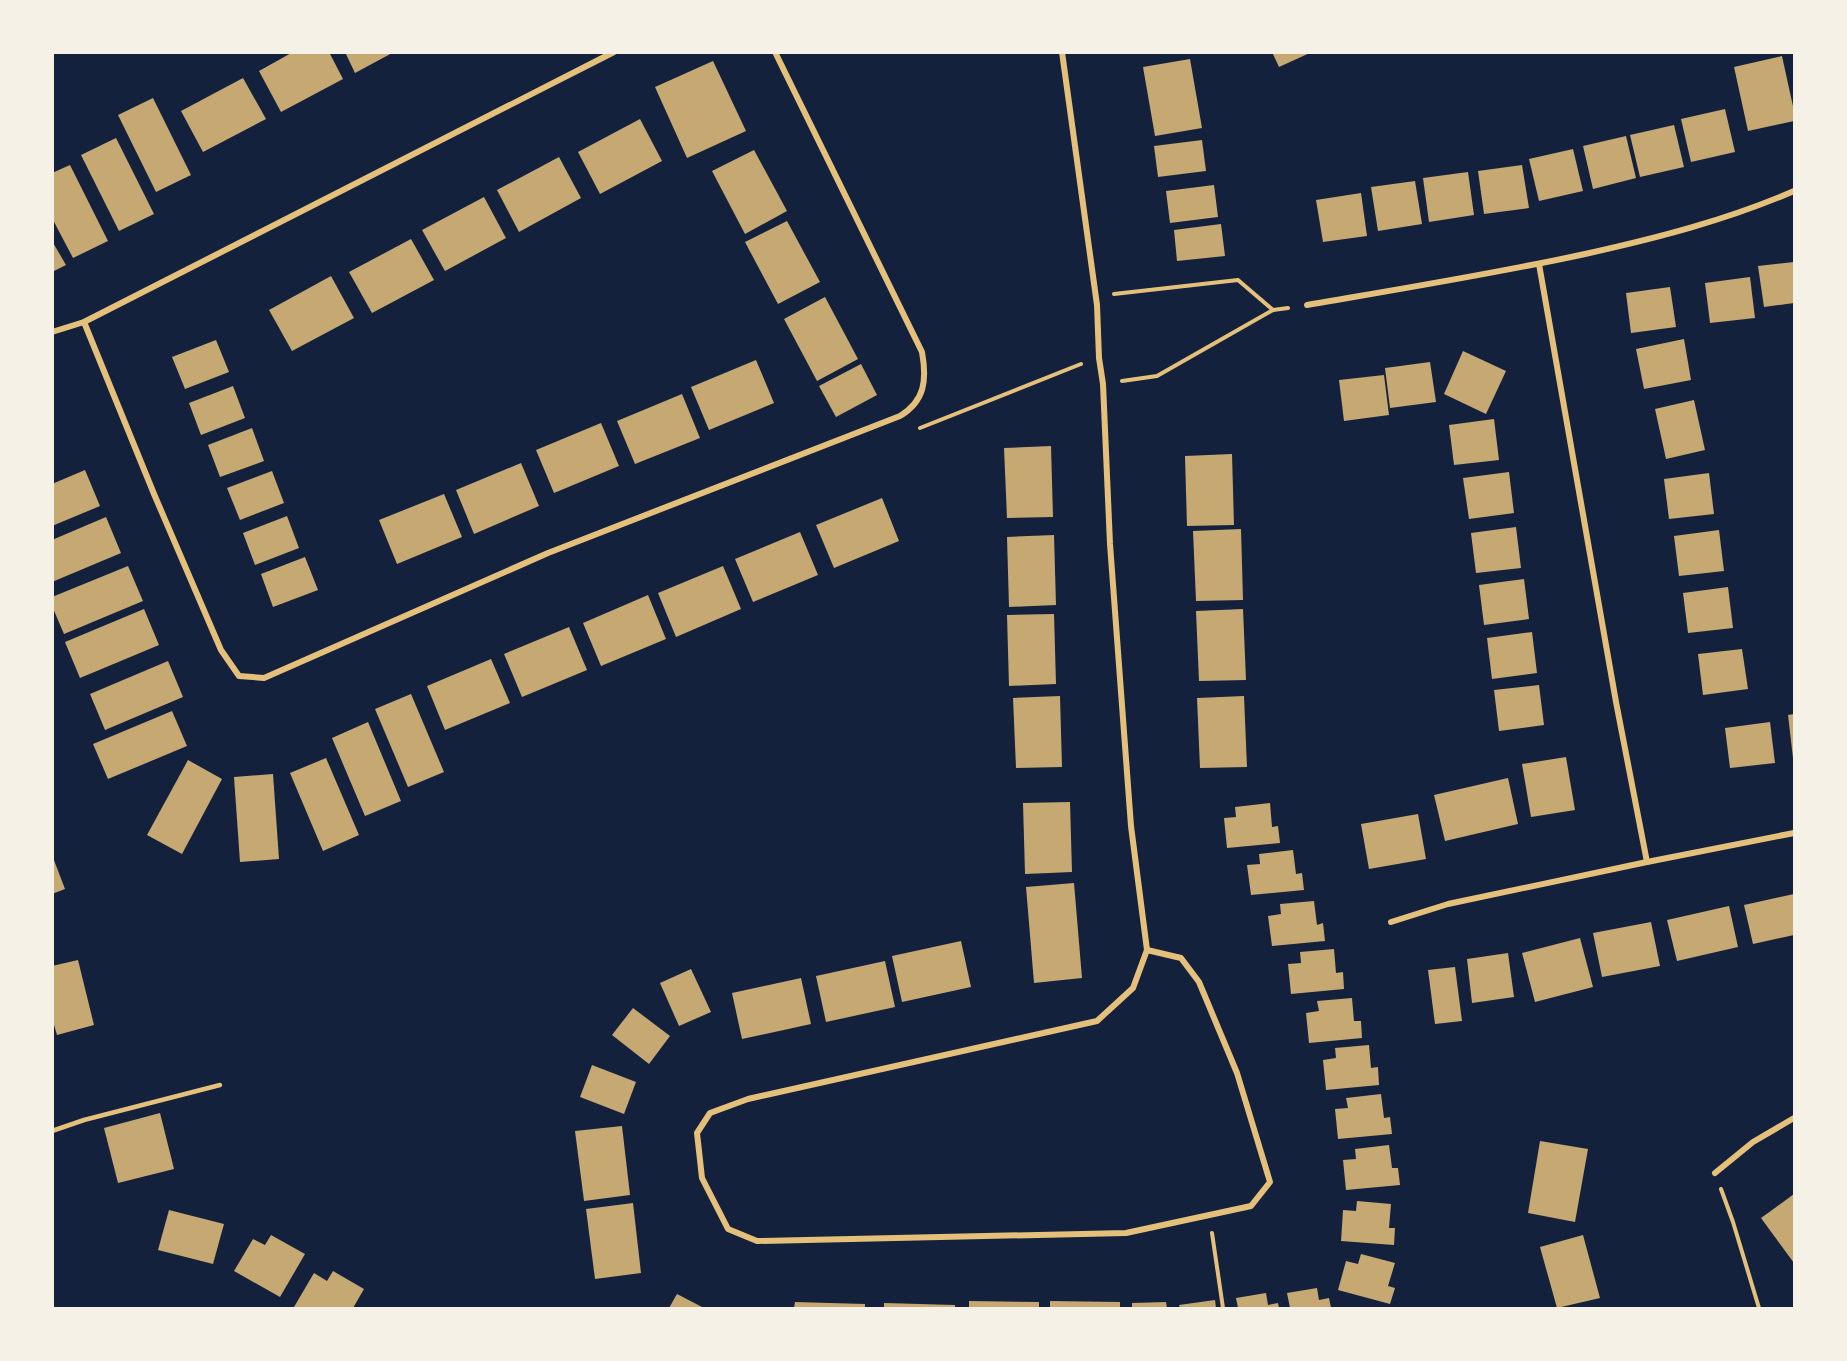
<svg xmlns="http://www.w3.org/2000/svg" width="1847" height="1361" font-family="Roboto,sans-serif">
<rect width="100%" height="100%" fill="#14213d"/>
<g fill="#c6a872">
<polygon points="293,52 329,52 343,79 281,112 259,71"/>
<polygon points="345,52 394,52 355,73"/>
<polygon points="1272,52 1312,52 1279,67"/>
<polygon points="1782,56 1794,111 1794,121 1748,131 1734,67"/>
<polygon points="1190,59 1202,128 1155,136 1143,67"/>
<polygon points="713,61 746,131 687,158 655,87"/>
<polygon points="243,78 266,119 203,152 181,111"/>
<polygon points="153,98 191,175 156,192 118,115"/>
<polygon points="1725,109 1735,152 1691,162 1681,119"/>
<polygon points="640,119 662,161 600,194 578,152"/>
<polygon points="1674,125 1684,167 1640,177 1630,135"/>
<polygon points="1626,136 1636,178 1593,189 1583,146"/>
<polygon points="116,138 154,214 119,231 81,155"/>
<polygon points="1202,140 1206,171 1158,177 1154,146"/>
<polygon points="1573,149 1583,191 1539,201 1529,159"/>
<polygon points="754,150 787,211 745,234 712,171"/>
<polygon points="559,157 581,198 519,232 497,190"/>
<polygon points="70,165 108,241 73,258 52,218 52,173"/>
<polygon points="1522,165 1529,208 1484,214 1478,171"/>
<polygon points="1468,172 1474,215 1429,222 1423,178"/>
<polygon points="1415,181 1422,224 1378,231 1371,187"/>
<polygon points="1214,185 1218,217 1170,223 1166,191"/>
<polygon points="1361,193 1367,236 1323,242 1316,200"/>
<polygon points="484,197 506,238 445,271 422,230"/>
<polygon points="787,221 820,282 778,304 745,242"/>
<polygon points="1221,224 1225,256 1177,261 1174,230"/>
<polygon points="411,239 434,280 372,313 349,272"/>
<polygon points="52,241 66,265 52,272"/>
<polygon points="1794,262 1794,303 1764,307 1758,266"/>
<polygon points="331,276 354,318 292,351 269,310"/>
<polygon points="1750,277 1755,318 1710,323 1705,283"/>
<polygon points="1670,287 1676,327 1631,333 1626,293"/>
<polygon points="825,297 858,359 817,381 784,319"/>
<polygon points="1684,339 1691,380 1644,389 1636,349"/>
<polygon points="216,340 229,372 185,389 172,357"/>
<polygon points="1463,351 1506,371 1486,414 1444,394"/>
<polygon points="756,360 774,403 709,430 691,387"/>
<polygon points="1430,362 1436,402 1390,408 1385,368"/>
<polygon points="861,364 877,395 836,417 819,386"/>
<polygon points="1384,375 1389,415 1344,421 1339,380"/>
<polygon points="233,386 245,418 201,435 189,403"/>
<polygon points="682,394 700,438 635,464 617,421"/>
<polygon points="1694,400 1705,450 1666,459 1655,409"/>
<polygon points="1494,419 1499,460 1454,465 1449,425"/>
<polygon points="601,423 619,466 554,493 536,450"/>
<polygon points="252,428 264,461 220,477 208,445"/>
<polygon points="1051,446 1053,517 1007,518 1004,448"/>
<polygon points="1232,454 1234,525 1187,526 1185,456"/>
<polygon points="521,463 539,506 474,534 456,490"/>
<polygon points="85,470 100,506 52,526 52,484"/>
<polygon points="272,471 284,503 240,520 227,488"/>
<polygon points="1509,472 1514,513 1469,519 1463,478"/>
<polygon points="1709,473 1714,514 1669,519 1664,479"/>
<polygon points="444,494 462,537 397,564 379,520"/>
<polygon points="882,498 899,541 834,568 816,525"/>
<polygon points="287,516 299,548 255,565 243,533"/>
<polygon points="106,517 121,553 52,582 52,540"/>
<polygon points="1516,527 1521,568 1476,573 1471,533"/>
<polygon points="1241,529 1243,600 1196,601 1193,531"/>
<polygon points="1719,530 1724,571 1679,576 1674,536"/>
<polygon points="800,532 818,575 753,602 735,559"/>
<polygon points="1054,535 1056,605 1009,607 1007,537"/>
<polygon points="305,557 318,590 273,607 261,574"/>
<polygon points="128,566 143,601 64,634 52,606 52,597"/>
<polygon points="723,566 741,609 676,637 658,593"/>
<polygon points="1524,579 1529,619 1484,625 1479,585"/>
<polygon points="1728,587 1733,628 1688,633 1683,593"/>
<polygon points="648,595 666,639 601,666 583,623"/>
<polygon points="144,609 159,645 80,678 65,642"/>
<polygon points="1243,609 1246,680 1199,681 1196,611"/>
<polygon points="1054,614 1056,684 1009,686 1007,615"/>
<polygon points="569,627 587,670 522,697 504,654"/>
<polygon points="1532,632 1537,673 1492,679 1487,638"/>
<polygon points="1742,649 1748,689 1703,695 1698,654"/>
<polygon points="491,659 510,703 445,730 427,686"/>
<polygon points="168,661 183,697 105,730 90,694"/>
<polygon points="1539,685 1544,725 1499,731 1494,690"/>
<polygon points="411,694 444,772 408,787 375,709"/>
<polygon points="1060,696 1062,767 1016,768 1013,698"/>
<polygon points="1244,696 1247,767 1200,768 1197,698"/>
<polygon points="172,711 187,746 108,779 93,744"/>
<polygon points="1794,714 1794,758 1793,758 1788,715"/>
<polygon points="368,722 401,801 365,816 332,738"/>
<polygon points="1770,722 1775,763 1730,768 1725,728"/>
<polygon points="1566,757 1575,810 1531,817 1522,764"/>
<polygon points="326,758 359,835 323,851 290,773"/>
<polygon points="188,760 222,779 182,854 147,835"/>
<polygon points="273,774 279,859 240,862 234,777"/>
<polygon points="1508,778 1518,824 1445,841 1434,795"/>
<polygon points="1070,802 1072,872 1025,874 1023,803"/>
<polygon points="1270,803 1272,827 1278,826 1280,843 1227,848 1224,818 1236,817 1235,807"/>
<polygon points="1418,814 1426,859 1369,869 1361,824"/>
<polygon points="1293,850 1296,874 1302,873 1304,890 1251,895 1247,865 1260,864 1259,854"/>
<polygon points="52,855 65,889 52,894"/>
<polygon points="1074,883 1082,978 1034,983 1026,887"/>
<polygon points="1794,894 1794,935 1753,944 1744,905"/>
<polygon points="1314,901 1317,925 1323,923 1325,941 1272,946 1268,916 1281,914 1280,904"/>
<polygon points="1729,906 1738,947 1677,961 1667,920"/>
<polygon points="1651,922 1660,966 1602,977 1593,933"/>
<polygon points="1580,938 1593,987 1535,1002 1522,953"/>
<polygon points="961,941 971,987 902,1002 892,956"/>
<polygon points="1334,949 1336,973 1343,972 1344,989 1291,994 1288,964 1301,963 1300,952"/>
<polygon points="1508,953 1514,997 1472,1003 1467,959"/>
<polygon points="78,960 94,1025 57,1035 52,1018 52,966"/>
<polygon points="885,961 895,1007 826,1022 816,976"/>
<polygon points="1455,967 1462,1021 1435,1024 1428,970"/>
<polygon points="691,969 711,1012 679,1026 660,983"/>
<polygon points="801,978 811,1024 742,1039 732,993"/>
<polygon points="1352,998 1354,1021 1361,1021 1362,1038 1309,1043 1306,1013 1319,1011 1317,1001"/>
<polygon points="633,1008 670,1036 649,1064 612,1035"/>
<polygon points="1369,1045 1371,1068 1378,1067 1379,1085 1326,1090 1323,1060 1336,1058 1335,1048"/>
<polygon points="592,1065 636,1082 624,1114 580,1097"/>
<polygon points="1381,1094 1384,1118 1390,1117 1392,1134 1338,1139 1335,1109 1348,1108 1346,1098"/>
<polygon points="160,1113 174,1169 118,1183 104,1128"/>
<polygon points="622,1126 630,1195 584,1201 575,1131"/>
<polygon points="1540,1141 1588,1149 1575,1222 1528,1213"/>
<polygon points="1389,1145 1392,1168 1398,1168 1400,1185 1346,1190 1343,1160 1356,1159 1355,1149"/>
<polygon points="1794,1194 1794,1263 1761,1218"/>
<polygon points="1357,1201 1391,1204 1389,1228 1395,1228 1394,1245 1341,1241 1343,1210 1356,1211"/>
<polygon points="633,1203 641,1273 595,1279 586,1209"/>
<polygon points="169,1210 224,1224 213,1264 158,1250"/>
<polygon points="271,1235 305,1254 280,1297 234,1271 253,1239 265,1245"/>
<polygon points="1583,1235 1600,1298 1557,1308 1540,1247"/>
<polygon points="1361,1254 1395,1263 1388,1286 1395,1288 1390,1304 1338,1290 1346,1261 1358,1264"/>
<polygon points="333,1271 364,1289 353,1308 294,1307 314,1273 327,1281"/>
<polygon points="1317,1288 1319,1300 1329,1298 1331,1308 1290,1308 1287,1293"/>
<polygon points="1266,1293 1268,1305 1278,1303 1279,1308 1238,1308 1236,1298"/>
<polygon points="677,1294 704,1308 669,1308"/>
<polygon points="1215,1300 1216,1308 1180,1308 1179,1305"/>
<polygon points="969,1301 1039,1302 1039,1308 969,1308"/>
<polygon points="1050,1301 1120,1302 1120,1308 1050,1308"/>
<polygon points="795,1302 865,1304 865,1308 794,1308"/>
<polygon points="1166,1302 1167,1308 1132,1308 1132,1303"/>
<polygon points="884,1303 955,1305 955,1308 884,1308"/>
</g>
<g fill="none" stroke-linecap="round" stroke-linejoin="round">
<g stroke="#e5c07b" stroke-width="4">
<polyline points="1114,294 1238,280 1273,310"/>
<polyline points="1122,381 1157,376 1273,310 1288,308"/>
<polyline points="920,428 1081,364"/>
<polyline points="1721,1189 1733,1222 1759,1308"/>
<polyline points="1212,1233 1223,1308"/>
</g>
<polyline stroke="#e5c07b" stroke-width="4.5" points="52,1131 84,1120 220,1085"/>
<g stroke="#e5c07b" stroke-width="6">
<polyline points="1062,52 1097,305 1099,358 1103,384 1110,544 1131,826 1147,950 1181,958 1199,982 1237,1073 1270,1182 1251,1206 1126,1233 757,1241 728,1229 702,1178 697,1133 710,1113 748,1099 1097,1021 1133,988 1147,950"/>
<polyline points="1539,264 1616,702 1647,862"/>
<path d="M1307,305C1400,289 1493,274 1585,254C1657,238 1727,220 1794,191"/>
<path d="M84,322L154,494L221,650L239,676L264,678L548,553L900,416C925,401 927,380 922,352L775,52"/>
<polyline points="52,332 84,322 614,52"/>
<polyline points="1391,922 1448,904 1647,862 1794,833"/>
<polyline points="1715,1173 1753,1142 1794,1118"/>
</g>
</g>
<rect width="1847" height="1361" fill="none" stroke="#f6f1e7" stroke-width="108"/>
</svg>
